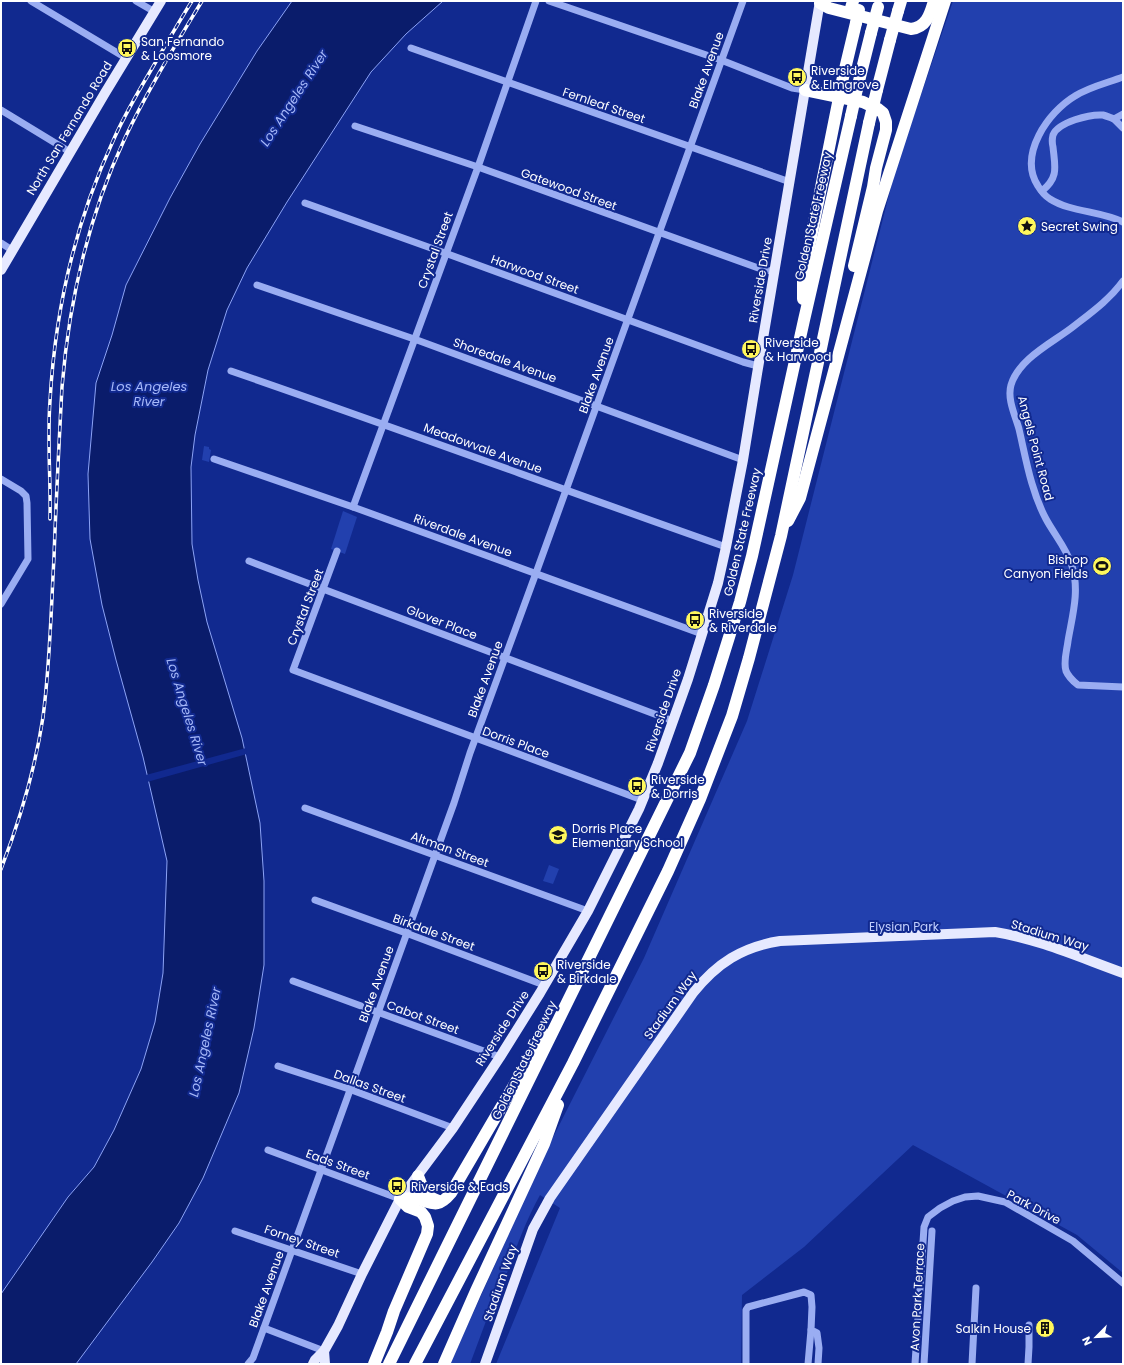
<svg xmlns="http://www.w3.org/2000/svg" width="1124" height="1365" font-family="Poppins,sans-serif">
<rect width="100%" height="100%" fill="#11298f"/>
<g fill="#2240ae">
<path d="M953,1H1123V1273L1077,1235L913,1145L804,1247L742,1295L741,1364H496L560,1208L540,1195C521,1230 509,1267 496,1305H492L470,1364H450L503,1247L513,1222L543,1157L644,958L747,721L793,575L895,171Z"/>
<polygon points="204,446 209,447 209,449 211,450 209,462 202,460"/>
<polygon points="343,511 357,517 345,554 331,549"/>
<polygon points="549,865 559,869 553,884 543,881"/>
</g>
<polygon fill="#0a1c6b" stroke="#8ca3f6" points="292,1 443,1 406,34 371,72 287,202 247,268 227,310 208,370 195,435 191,467 192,544 198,580 207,622 242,738 260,823 264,881 264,965 254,1028 239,1093 203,1178 179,1223 152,1262 76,1364 1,1364 1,1294 68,1197 94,1167 114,1130 141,1069 155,1022 163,973 167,861 143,757 116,660 102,605 90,539 88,474 96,383 112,335 126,285 170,198 200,144 257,51"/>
<polygon fill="#11298f" points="246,748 247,754 147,782 146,775"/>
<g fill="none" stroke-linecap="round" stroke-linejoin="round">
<g stroke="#9aadf2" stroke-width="7">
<polyline points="31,1 126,58"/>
<polyline points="136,1 155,12"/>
<polyline points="549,1 721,60 792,88 805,90"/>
<polyline points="411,48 790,182"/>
<path d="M1123,77C1107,83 1089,87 1075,96C1048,112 1018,155 1038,186C1041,191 1045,196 1050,199C1070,212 1101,211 1123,222"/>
<polyline points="1,110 70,152"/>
<polyline points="1114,119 1123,128"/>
<polyline points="355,126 478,167 761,269 775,272"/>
<path d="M1042,191C1059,177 1055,167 1053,147C1052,143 1052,139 1053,135C1058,122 1090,114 1103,115C1107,116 1111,118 1114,119L1123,114"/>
<polyline points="305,203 445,253 743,362 758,366"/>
<polyline points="1,243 12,250"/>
<path d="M1123,281C1110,299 1092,312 1074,326C1054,342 1019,358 1011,385C1007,399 1015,415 1019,429C1026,459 1031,491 1046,519C1054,534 1067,549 1072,566C1080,591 1072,617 1068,641C1067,650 1063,662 1066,671C1069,678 1073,681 1078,685L1123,687"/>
<polyline points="257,285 417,340 743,460"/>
<path d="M231,371C397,428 561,489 726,547"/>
<polyline points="214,459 353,507 702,634"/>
<polyline points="1,479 21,491 26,496 27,503 28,559 1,604"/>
<polyline points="353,507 478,167 536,1"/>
<polyline points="337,551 293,670 642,800"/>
<polyline points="249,561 673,721"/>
<polyline points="305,808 588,911"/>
<polyline points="315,900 406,933 544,985"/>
<polyline points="293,981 500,1057"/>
<polyline points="278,1066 349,1089 453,1128"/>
<polyline points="268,1150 400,1199"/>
<polyline points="235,1231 362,1274"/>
<polyline points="264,1328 324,1351"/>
<polyline points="248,1364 253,1358 454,803 470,753 536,573 743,1"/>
<polyline points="746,1364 746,1310 748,1307 804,1292 811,1295 812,1307 811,1330 817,1333 819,1348 818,1364"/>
<polyline points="808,1364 811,1330"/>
<polyline points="915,1364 924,1227 928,1217 940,1208 953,1201 965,1197 978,1196 1005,1202 1073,1241 1123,1283"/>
<polyline points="924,1364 932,1231"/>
<polyline points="972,1364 976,1288"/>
<polyline points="1028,1364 1029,1347 1029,1325"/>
</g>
<g stroke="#e6e9ff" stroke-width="10">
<polyline points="1,270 105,93 161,1"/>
<polyline points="324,1351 325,1364"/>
<polyline points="313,1364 315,1360 324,1351 338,1326 362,1274 400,1199 453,1128 500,1057 540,993 588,911 639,809 658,763 688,679 718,583 726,547 743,460 757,374 820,1"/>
<path d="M485,1364L527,1246L533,1229L550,1198L693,993C717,963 742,947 780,941L995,932C1039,939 1081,958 1123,973"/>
</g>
<g stroke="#fff" stroke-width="12">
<path d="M820,3L829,8L911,29C927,27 930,14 934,1"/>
<polyline points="851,8 853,1"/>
<polyline points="898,11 901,1"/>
<polyline points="857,89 871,33"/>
<polyline points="805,90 863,102 878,109 883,113 886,122 886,130 876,168 873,187 854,266"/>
<polyline points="840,90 856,23"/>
<polyline points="877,90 890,40"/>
<polyline points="803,299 803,277 838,103"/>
<polyline points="788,521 800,498 877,211 945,1"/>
<path d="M418,1176C423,1188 424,1197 439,1201"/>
<path d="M400,1199C404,1199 409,1198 413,1198C431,1201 436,1211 451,1193L544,1034"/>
<polyline points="374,1364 387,1332 394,1311 427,1234 428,1226 425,1217 421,1212 408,1207 400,1199"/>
<polyline points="389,1364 690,753 714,685 740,602 752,556 804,320 851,116"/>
<polyline points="415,1364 573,1063 668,871 700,799 732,716 749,658 781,536 869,123"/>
<polyline points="444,1364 476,1291 544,1144 558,1105"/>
</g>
<defs>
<g id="rail">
<path d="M50,519C51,480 47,440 50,401C55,311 75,223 113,141C122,120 133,101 144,82C160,55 175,28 192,1"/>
<path d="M1,869C20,820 35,770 43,717C50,664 51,611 54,557C56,500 59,444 62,387C69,301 88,217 125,138C147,91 175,46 202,1"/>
</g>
</defs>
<use href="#rail" stroke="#fff" stroke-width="3.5"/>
<use href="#rail" stroke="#11298f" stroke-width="2" stroke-dasharray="6" stroke-linecap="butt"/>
<g stroke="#fff" stroke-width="12">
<polyline points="856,23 859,10"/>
<polyline points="871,33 878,7"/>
<polyline points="890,40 898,11"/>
<polyline points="838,103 840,90"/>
<polyline points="851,116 857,89"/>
<polyline points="869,123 877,90"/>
</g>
</g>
<defs>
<symbol id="bus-disc" viewBox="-11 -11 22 22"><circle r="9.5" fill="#fff75c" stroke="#11298f"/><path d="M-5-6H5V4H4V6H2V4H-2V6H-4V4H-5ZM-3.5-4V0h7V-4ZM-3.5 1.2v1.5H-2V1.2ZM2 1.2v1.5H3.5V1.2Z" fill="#111"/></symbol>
<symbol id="sight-disc" viewBox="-11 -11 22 22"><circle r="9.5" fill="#fff75c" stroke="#11298f"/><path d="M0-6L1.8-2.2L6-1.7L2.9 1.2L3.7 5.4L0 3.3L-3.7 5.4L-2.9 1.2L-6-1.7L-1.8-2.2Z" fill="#111"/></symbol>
<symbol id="stadium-disc" viewBox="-11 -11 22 22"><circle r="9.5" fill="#fff75c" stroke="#11298f"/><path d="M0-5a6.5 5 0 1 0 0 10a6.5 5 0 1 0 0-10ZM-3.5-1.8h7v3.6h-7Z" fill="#111"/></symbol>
<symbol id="school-disc" viewBox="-11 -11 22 22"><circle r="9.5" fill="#fff75c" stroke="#11298f"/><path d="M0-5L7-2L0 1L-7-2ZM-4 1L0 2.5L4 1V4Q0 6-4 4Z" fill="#111"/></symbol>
<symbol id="building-disc" viewBox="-11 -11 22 22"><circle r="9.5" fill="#fff75c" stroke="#11298f"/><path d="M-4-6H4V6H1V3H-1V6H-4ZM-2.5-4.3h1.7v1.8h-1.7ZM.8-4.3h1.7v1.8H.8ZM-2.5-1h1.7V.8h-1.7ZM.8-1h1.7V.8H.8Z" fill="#111"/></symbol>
</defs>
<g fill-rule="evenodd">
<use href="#bus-disc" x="116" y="37" width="22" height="22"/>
<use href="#bus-disc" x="786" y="66" width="22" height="22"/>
<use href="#sight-disc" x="1016" y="215" width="22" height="22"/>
<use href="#bus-disc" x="740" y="338" width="22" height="22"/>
<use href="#stadium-disc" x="1091" y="555" width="22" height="22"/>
<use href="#bus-disc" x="684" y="609" width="22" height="22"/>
<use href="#bus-disc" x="626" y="775" width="22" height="22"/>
<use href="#school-disc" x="547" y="824" width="22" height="22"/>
<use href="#bus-disc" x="532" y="960" width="22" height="22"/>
<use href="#bus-disc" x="386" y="1175" width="22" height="22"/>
<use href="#building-disc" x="1034" y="1317" width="22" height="22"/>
</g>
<g text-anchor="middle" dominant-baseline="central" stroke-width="4" stroke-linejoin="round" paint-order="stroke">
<g font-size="12" fill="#fff" stroke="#11298f" text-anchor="start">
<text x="141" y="41">San Fernando<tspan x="141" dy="14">&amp; Loosmore</tspan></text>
<text x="811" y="70">Riverside<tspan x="811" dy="14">&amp; Elmgrove</tspan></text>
<text x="1041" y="226">Secret Swing</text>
<text x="765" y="342">Riverside<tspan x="765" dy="14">&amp; Harwood</tspan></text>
<text x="1088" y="559" text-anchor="end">Bishop<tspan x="1088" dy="14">Canyon Fields</tspan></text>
<text x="709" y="613">Riverside<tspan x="709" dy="14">&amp; Riverdale</tspan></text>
<text x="651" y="779">Riverside<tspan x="651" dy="14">&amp; Dorris</tspan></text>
<text x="572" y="828">Dorris Place<tspan x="572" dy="14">Elementary School</tspan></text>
<text x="557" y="964">Riverside<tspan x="557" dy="14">&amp; Birkdale</tspan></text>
<text x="411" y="1186">Riverside &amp; Eads</text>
<text x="1031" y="1328" text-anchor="end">Salkin House</text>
</g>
<g font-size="12" fill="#fff" stroke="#11298f">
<text transform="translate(706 70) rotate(-70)">Blake Avenue</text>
<text transform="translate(604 105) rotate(19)">Fernleaf Street</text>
<text transform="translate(69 128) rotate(-59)">North San Fernando Road</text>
<text transform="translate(569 189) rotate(20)">Gatewood Street</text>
<text transform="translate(813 216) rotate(-77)">Golden State Freeway</text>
<text transform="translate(435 250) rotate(-70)">Crystal Street</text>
<text transform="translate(535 274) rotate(20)">Harwood Street</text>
<text transform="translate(760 280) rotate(-80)">Riverside Drive</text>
<text transform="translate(505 360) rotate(20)">Shoredale Avenue</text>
<text transform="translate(596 375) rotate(-70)">Blake Avenue</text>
<text transform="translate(483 448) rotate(20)">Meadowvale Avenue</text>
<text transform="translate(1036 448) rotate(75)">Angels Point Road</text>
<text transform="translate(742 532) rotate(-77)">Golden State Freeway</text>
<text transform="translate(463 535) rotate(20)">Riverdale Avenue</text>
<text transform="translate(305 607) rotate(-69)">Crystal Street</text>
<text transform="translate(442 622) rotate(21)">Glover Place</text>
<text transform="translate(485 679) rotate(-70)">Blake Avenue</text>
<text transform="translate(663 710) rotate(-71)">Riverside Drive</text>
<text transform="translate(516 742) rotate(20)">Dorris Place</text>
<text transform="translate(450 849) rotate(20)">Altman Street</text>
<text transform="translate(434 932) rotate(20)">Birkdale Street</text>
<text transform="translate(1050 935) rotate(17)">Stadium Way</text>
<text transform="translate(376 984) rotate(-70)">Blake Avenue</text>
<text transform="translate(670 1005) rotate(-54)">Stadium Way</text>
<text transform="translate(423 1017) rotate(20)">Cabot Street</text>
<text transform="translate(502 1028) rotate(-57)">Riverside Drive</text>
<text transform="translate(524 1060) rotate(-64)">Golden State Freeway</text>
<text transform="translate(370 1086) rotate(20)">Dallas Street</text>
<text transform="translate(338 1164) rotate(20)">Eads Street</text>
<text transform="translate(1034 1207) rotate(28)">Park Drive</text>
<text transform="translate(302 1241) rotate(19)">Forney Street</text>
<text transform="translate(500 1283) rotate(-71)">Stadium Way</text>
<text transform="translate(266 1289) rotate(-70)">Blake Avenue</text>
<text transform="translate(917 1297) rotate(-87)">Avon Park Terrace</text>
</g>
<g font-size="12" fill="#c1cefd" stroke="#11298f">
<text x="904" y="926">Elysian Park</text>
</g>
<g font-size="13" font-style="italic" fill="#a6b8f9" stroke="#11298f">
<text transform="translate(294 98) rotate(-57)">Los Angeles River</text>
<text x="149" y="386">Los Angeles<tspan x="149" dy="15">River</tspan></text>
<text transform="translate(187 712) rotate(73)">Los Angeles River</text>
<text transform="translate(205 1042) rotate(-78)">Los Angeles River</text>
</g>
</g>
<rect width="1124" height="1365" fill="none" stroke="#ffffff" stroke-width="4"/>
<g transform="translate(1096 1337) rotate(246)" stroke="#11298f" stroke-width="3" paint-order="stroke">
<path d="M0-3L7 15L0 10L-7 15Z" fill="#ffffff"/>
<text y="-6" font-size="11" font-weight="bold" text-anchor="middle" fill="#ffffff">N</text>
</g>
</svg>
